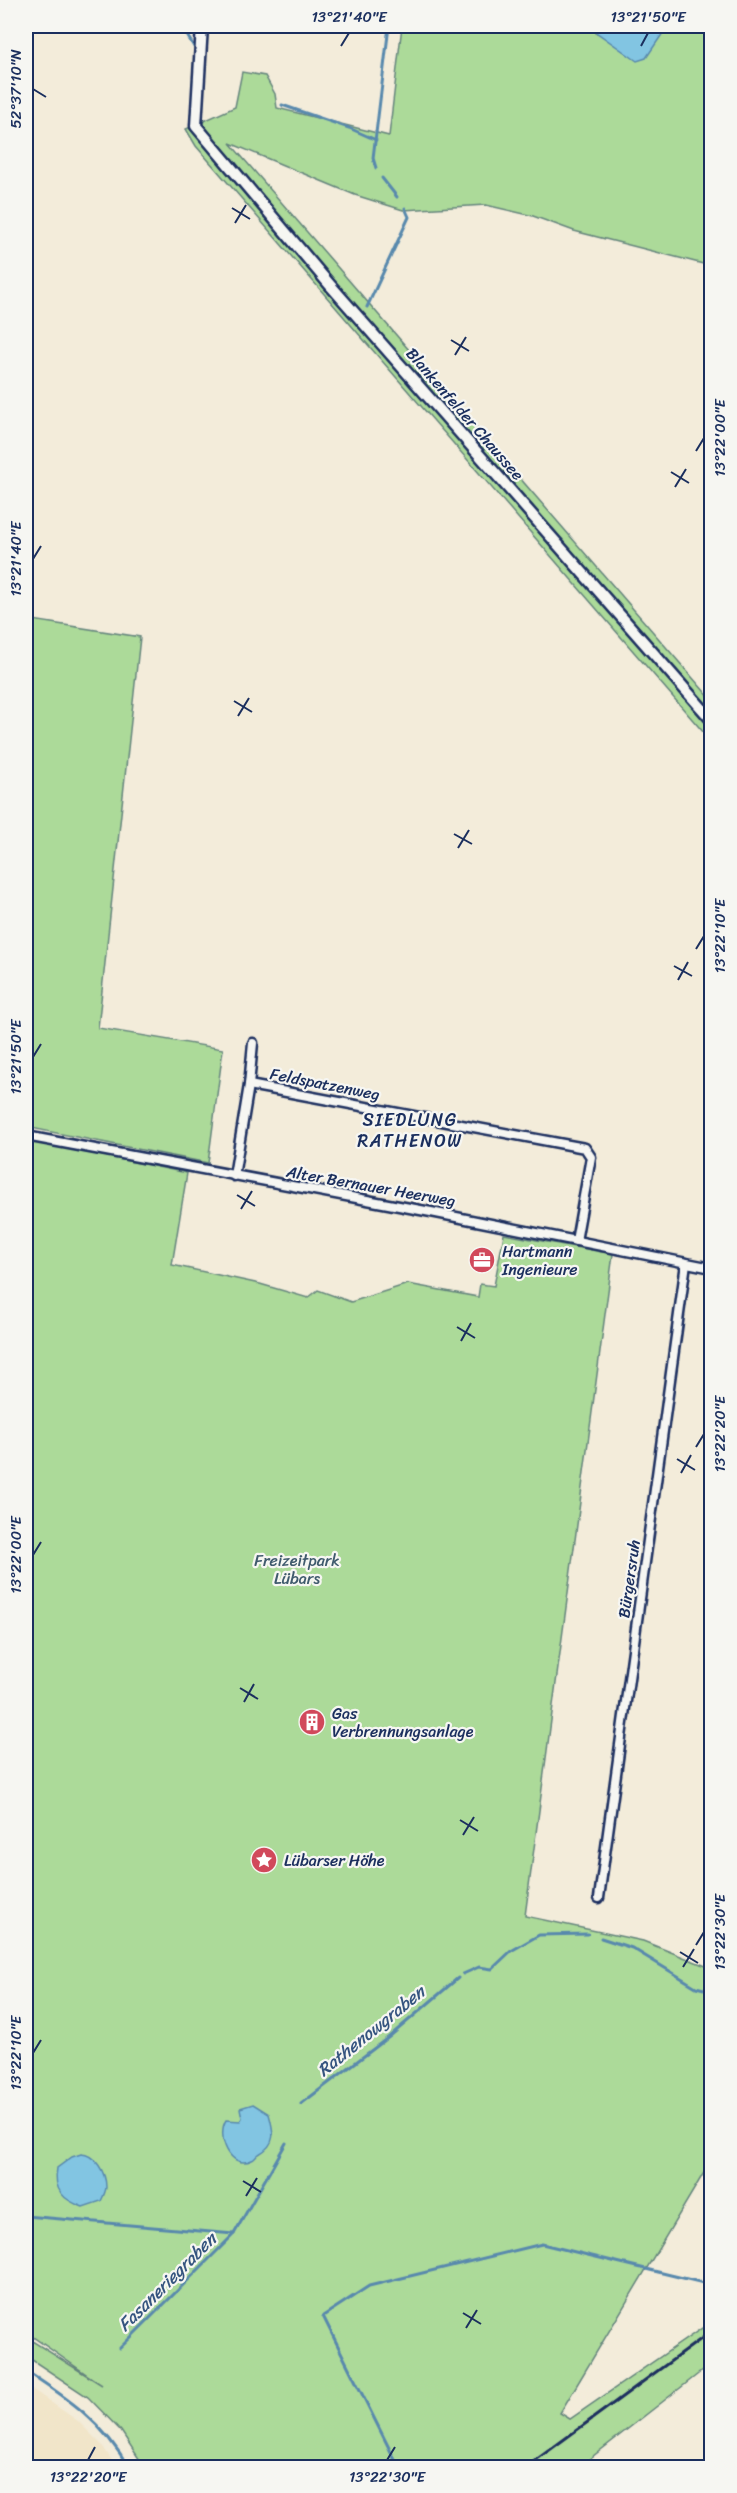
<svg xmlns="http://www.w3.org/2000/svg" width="737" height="2493" font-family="Sriracha,sans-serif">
<rect width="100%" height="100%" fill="#f3ecda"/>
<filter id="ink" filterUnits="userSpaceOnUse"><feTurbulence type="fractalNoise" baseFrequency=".0167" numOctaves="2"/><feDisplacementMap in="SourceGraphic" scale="12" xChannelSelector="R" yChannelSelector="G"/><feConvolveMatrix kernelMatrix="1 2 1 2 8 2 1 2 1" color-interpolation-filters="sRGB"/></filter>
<g filter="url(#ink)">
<polygon fill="#f1e5c9" points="26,2385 78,2421 102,2445 116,2467 26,2467"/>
<g fill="#acda99" stroke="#64847c" stroke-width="1.5">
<polygon points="402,26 596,26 596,33 663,33 664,26 711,26 711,266 574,231 533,216 486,205 403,210 355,195 230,143 711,699 711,741 196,146 186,129 235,107 242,72 265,76 275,94 277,108 389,136"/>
<polygon points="26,619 140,637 98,1028 223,1049 208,1163 26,1127"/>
<polygon points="26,1140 187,1173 172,1265 260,1284 308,1298 318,1290 351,1302 408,1284 478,1297 480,1284 494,1286 504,1234 613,1254 525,1916 643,1941 711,1968 711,2161 560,2413 570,2419 711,2322 711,2364 579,2467 145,2468 121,2431 88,2397 26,2356 26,2337 102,2385 26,2332"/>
</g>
<g fill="#82c5e2" stroke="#5989ad" stroke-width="1.5">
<polygon points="596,26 664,26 663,33 646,58 637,61 596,32"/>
<path d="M253,2104L269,2114C274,2132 277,2144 259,2154C256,2156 255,2159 252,2160C230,2171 216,2136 226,2120L240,2121L242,2118L240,2108Z"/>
<path d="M81,2154C95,2154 106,2173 106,2187C106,2191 103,2197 101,2201L83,2207C63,2200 53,2190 57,2168L72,2157Z"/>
</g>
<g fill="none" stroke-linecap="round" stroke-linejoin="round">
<g stroke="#5989ad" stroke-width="3">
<polyline points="178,26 184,30 194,47"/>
<polyline points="140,29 151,26"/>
<polyline points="282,105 349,128 376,140"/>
<polyline points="376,168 373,158 389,26"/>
<polyline points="382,178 397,197"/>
<polyline points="367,307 409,217 405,208"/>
<polyline points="601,1938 632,1948 696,1987 712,1991"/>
<polyline points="463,1974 479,1967 492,1969 511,1951 539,1935 588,1934"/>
<polyline points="301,2104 389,2037 458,1978"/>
<polyline points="26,2216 234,2234"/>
<polyline points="120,2348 234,2234 286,2143"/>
<path d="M26,2371C69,2399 103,2422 129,2468"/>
<polyline points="399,2468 323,2316 369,2286 542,2244 712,2285"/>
</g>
<defs>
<g id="minor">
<polyline points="249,1085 585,1148 591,1157 576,1241"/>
<polyline points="26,1136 431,1212 712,1268"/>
<polyline points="234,1176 249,1085 253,1043"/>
<polyline points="599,1898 686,1263"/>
</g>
<polyline id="tertiary" points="202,26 196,126 330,285 712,720"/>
</defs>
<use href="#minor" stroke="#1b2f5e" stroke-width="13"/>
<use href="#tertiary" stroke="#1b2f5e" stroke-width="15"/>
<use href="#minor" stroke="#f6f6f2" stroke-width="8"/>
<use href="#tertiary" stroke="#f6f6f2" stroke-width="10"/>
<polyline stroke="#1b2f5e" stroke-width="3" points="525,2468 712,2331"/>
</g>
</g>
<path fill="none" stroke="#1b2f5e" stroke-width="2" d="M341,46L349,33M641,46L648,33M33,89L46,97M232,208L250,219M235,223L246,205M451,340L469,351M455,355L466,337M696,451L704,438M671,472L689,483M675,487L686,469M33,559L41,546M234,701L252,712M238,716L249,698M454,834L472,844M458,848L469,830M696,949L704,936M674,966L692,976M678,980L688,962M33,1057L41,1044M237,1195L255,1206M241,1209L252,1191M457,1327L475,1338M461,1341L471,1323M696,1447L704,1434M677,1459L695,1470M681,1473L691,1455M33,1555L41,1542M240,1688L258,1699M244,1702L254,1684M460,1820L478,1831M463,1835L474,1817M696,1945L704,1932M680,1952L698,1963M683,1967L694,1949M33,2053L41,2040M243,2181L261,2192M246,2196L257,2178M463,2313L481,2324M466,2328L477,2310M88,2460L95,2447M387,2460L395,2447"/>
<defs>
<symbol id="office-disc" viewBox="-11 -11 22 22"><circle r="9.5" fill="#d1495b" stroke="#f6f6f2"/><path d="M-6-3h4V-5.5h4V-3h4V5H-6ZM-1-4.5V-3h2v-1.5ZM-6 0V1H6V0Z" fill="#fff"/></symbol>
<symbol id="building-disc" viewBox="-11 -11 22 22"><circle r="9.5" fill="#d1495b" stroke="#f6f6f2"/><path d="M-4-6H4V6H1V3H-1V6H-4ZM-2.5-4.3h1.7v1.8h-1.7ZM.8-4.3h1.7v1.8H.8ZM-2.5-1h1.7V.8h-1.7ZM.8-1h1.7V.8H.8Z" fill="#fff"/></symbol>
<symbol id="sight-disc" viewBox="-11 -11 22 22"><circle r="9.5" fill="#d1495b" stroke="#f6f6f2"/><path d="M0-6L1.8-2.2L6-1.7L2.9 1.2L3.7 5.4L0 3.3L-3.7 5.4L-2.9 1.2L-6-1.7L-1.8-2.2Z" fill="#fff"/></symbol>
</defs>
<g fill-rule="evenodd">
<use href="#office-disc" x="467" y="1245" width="30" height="30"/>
<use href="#building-disc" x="297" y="1707" width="30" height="30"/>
<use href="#sight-disc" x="249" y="1845" width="30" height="30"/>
</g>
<g text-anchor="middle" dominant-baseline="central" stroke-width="4.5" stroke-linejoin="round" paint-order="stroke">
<g font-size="16" fill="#1b2f5e" stroke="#f6f6f2">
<text transform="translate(465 414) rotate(49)">Blankenfelder Chaussee</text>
<text transform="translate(325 1084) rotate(11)">Feldspatzenweg</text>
<text transform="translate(371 1186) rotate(10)">Alter Bernauer Heerweg</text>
<text transform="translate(629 1579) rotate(-82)">Bürgersruh</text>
</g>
<g font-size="16" fill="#1b2f5e" stroke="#f6f6f2" text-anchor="start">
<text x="502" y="1251">Hartmann<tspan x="502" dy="18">Ingenieure</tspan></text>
<text x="332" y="1713">Gas<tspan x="332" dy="18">Verbrennungsanlage</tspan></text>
<text x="284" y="1860">Lübarser Höhe</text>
</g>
<g font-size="16" fill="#3f5a6d" stroke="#f6f6f2">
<text x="297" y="1560">Freizeitpark<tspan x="297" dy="18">Lübars</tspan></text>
</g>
<g font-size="18" letter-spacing="1.5" fill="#1b2f5e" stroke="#f6f6f2">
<text x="410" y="1120">SIEDLUNG<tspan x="410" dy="21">RATHENOW</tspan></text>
</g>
<g font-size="18" font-style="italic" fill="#35547f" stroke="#f6f6f2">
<text transform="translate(371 2031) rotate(-39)">Rathenowgraben</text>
<text transform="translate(167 2282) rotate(-45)">Fasaneriegraben</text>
</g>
</g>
<rect width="737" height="2493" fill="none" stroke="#f6f6f2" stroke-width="66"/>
<rect x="33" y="33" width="671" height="2427" fill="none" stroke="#1b2f5e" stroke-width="2"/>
<g font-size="15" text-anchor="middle" fill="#1b2f5e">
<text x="349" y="22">13°21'40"E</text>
<text x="648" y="22">13°21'50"E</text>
<text transform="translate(16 89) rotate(-90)" y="5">52°37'10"N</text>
<text transform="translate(720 438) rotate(-90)" y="5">13°22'00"E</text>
<text transform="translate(16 559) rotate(-90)" y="5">13°21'40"E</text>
<text transform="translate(720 936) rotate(-90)" y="5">13°22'10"E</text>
<text transform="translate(16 1057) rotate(-90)" y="5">13°21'50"E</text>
<text transform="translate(720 1434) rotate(-90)" y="5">13°22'20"E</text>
<text transform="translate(16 1555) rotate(-90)" y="5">13°22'00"E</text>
<text transform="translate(720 1932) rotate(-90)" y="5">13°22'30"E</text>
<text transform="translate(16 2053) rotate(-90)" y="5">13°22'10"E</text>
<text x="88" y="2482">13°22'20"E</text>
<text x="387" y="2482">13°22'30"E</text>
</g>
</svg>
